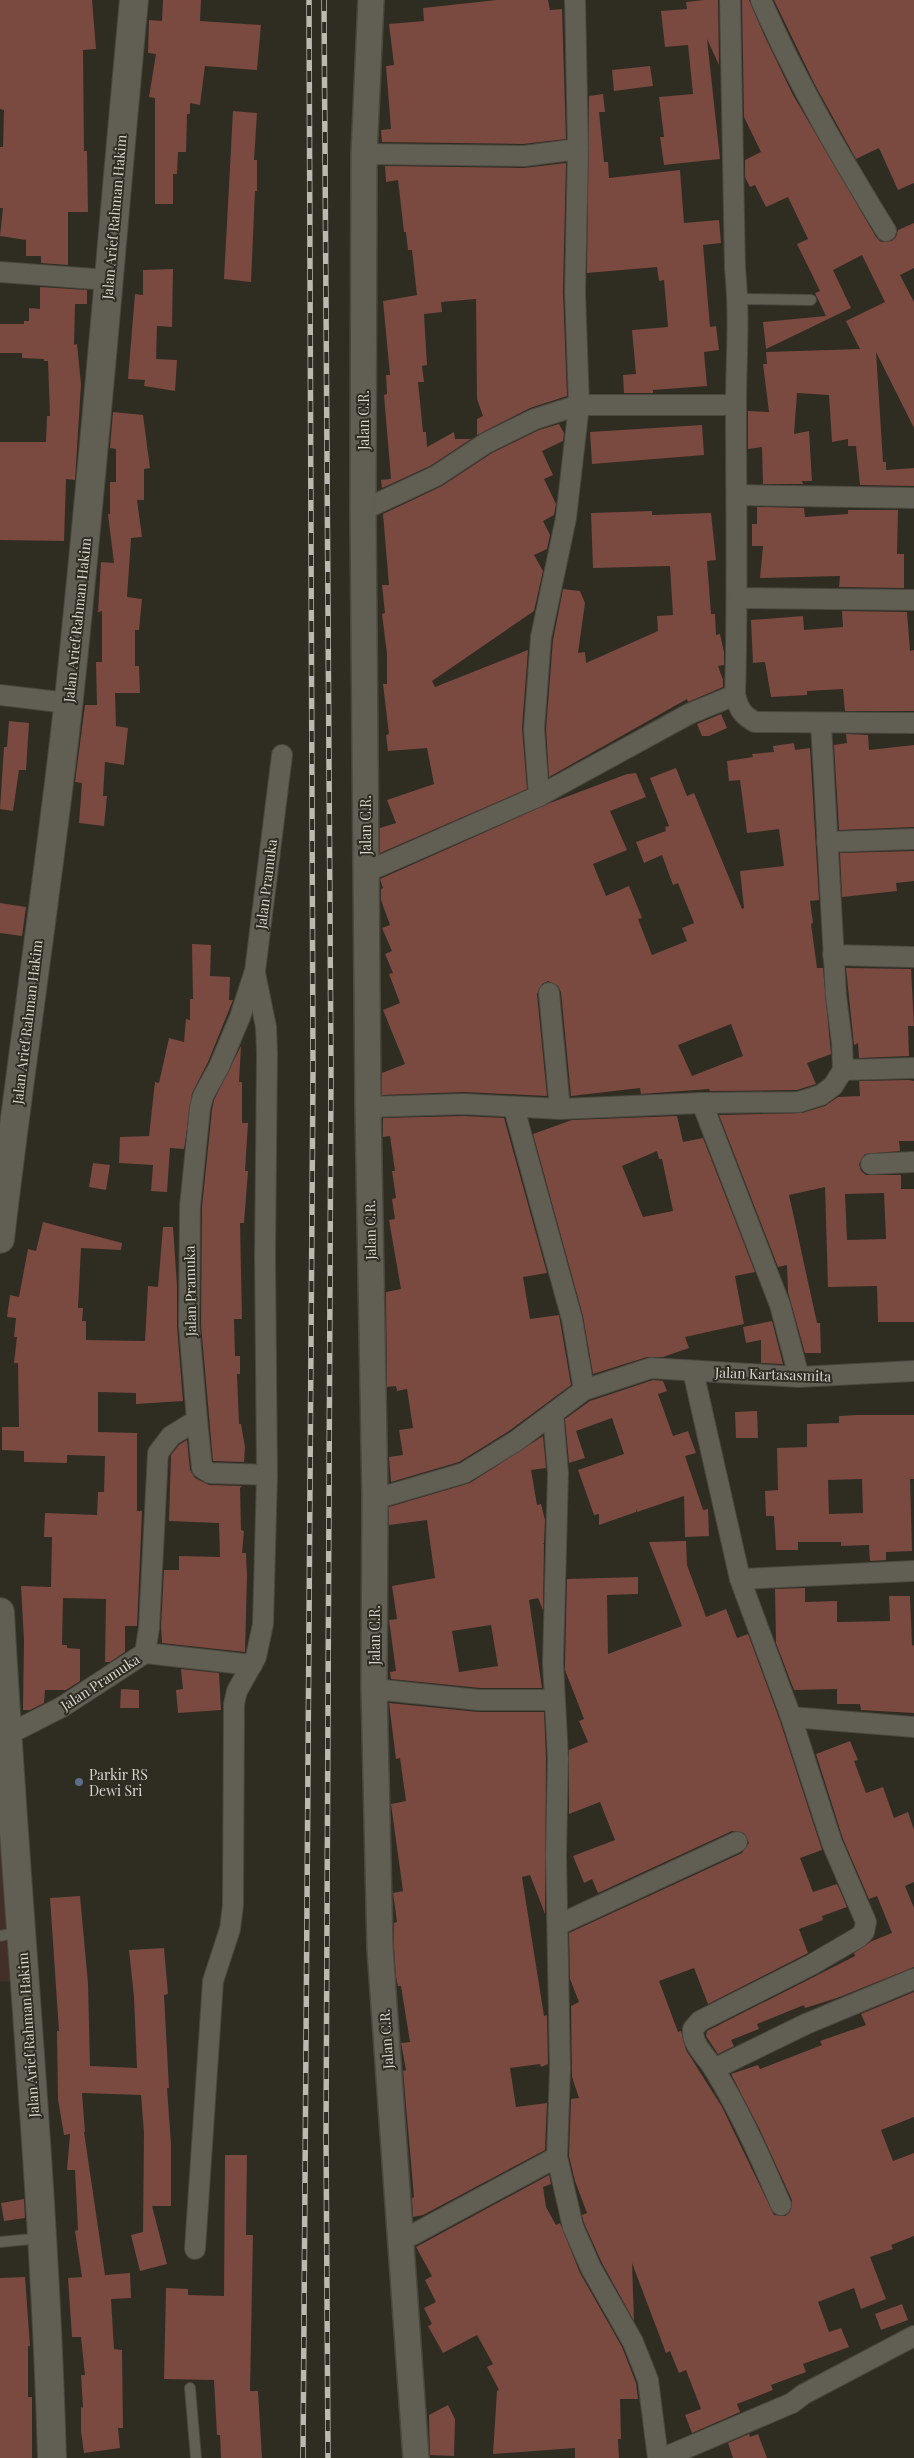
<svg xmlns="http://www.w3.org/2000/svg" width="914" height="2458" font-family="'Playfair Display',serif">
<rect width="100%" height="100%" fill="#2f2c22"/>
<polygon fill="#412f28" points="0,1782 17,1981 0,1982"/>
<g fill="#7a4940" fill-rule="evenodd">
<polygon points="0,0 92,0 96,49 83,50 84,151 87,151 88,212 68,212 68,265 41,263 41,256 26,256 26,240 0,236 3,208 0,208 0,147 3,147 4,110 0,109"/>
<polygon points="163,0 201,0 200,21 261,25 257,70 205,66 200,105 190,103 190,114 187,114 186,152 178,152 177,174 173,174 173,204 155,204 155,98 149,97 156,54 148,53 149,20 162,21"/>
<polygon points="497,0 548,0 550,10 562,9 566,139 523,144 382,142 381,130 391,129 386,66 394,65 389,24 424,21 423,8"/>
<polygon points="704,0 718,0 719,65 707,39 720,159 664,165 660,137 664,137 659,97 693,94 688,45 665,47 661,11 687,9 686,2"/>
<polygon points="742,0 749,0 764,35 793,95 876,237 881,242 892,241 896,237 898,230 914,223 914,268 900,275 914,302 914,428 876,352 883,462 886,462 886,470 914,468 914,486 860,485 856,446 848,446 848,439 832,442 829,395 797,393 794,434 809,431 812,481 802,481 803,484 763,484 762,447 748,449 748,411 769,412 763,364 767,364 766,352 860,349 846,321 885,302 862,255 833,270 851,308 766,349 763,322 826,316 815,293 820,291 797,244 808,239 788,197 766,207 755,185 750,187 745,177 745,160 761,152 744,117"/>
<polygon points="774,0 914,0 914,183 898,190 879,148 856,159 814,83"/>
<polygon points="650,66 653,86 614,91 612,70"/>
<polygon points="603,94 605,112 599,112 604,162 608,162 609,178 680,170 684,223 719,220 721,243 703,245 710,327 716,326 719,350 704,352 707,386 653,390 653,393 624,393 623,375 636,374 632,330 668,327 664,280 659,281 657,267 587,273 589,96"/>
<polygon points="233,111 257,113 254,160 257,160 257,191 255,191 251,282 224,279"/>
<polygon points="566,163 563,292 567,396 530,408 477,435 477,419 483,416 477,399 476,299 441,302 442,312 424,314 427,365 422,366 424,382 418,382 423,432 426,432 427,447 454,432 455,439 471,439 430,466 382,488 381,480 391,479 384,395 387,394 386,375 390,375 383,301 417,295 412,250 408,250 406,232 404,232 398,180 386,182 385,166 524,168"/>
<polygon points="173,269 172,327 157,326 156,359 177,360 175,391 144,386 145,380 128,379 135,294 143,295 143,270"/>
<polygon points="40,287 87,290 87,304 75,304 74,345 77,344 81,384 75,480 66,479 64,541 0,540 0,442 46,442 47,416 50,416 48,361 44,361 44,359 22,358 22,353 0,353 0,324 24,324 24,321 29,321 29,308 40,309"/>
<polygon points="113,412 143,415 150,468 144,469 144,500 137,500 142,537 131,538 127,597 142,599 139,630 135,630 135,666 139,666 140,693 115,693 116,726 128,728 124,765 105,762 103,796 107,796 104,826 79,823 82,783 75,782 85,705 97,705 96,662 102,662 102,611 98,612 101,562 114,563 108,514 110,514 110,482 116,482 116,449 110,448"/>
<polygon points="559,424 564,433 563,441 542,451 553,475 544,479 556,504 554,515 543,521 550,535 547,549 534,555 543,571 534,611 432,681 435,687 528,650 522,728 527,789 380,853 380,828 396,823 387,800 434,784 427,748 388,751 386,735 389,734 383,684 387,684 387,654 382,614 385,613 382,585 389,585 383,514 442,486 492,453 539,430"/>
<polygon points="702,425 704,455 592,464 590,432"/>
<polygon points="757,507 804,508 805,517 848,514 848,510 898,510 897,554 904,554 904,588 839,587 840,576 760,578 763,546 752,546 752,524 757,524"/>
<polygon points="652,511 652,515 711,513 716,560 707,561 711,614 715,614 716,635 720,634 724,652 724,665 718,666 723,680 723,687 688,702 687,699 549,777 546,729 553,640 563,589 580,591 585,603 578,653 585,652 586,663 658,631 657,616 673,615 670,566 593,568 591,513"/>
<polygon points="842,611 907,612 910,651 914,650 914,711 845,711 843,689 807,691 807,695 771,697 765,662 753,663 751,620 803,616 804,630 843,627"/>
<polygon points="721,714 727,728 709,736 702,736 697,724"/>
<polygon points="9,721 29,723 26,770 19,770 13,811 0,809 4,747 7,747"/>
<polygon points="846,734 868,735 869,750 914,745 914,827 839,830 834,745 847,743"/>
<path d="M794,743L795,750L810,748L819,900L810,901L813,923L811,924L817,968H823L830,1044L831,1054L807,1063L816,1084L797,1090L710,1091L709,1089L641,1094L640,1088L571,1096L561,992L558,986L548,981L542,984L537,994L547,1096L464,1092L382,1095V1073L405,1064L383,1010L400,1003L389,974L393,973L385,954L392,951L382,928L390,925L381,900V889L383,888L380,879L550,803L627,774L636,773L646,797L610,811L627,850L593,864L606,896L629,886L642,918L638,919L652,955L687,941L682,928L694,923L678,883L673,885L662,855L644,863L636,842L666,831L665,827L669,826L650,778L676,768L687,796L694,793L742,909L744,908L740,871L784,866L779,829L747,833L740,780L729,781L727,761L753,757L752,754L774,752L773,746ZM731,1024L743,1056L692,1076L678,1045Z"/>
<polygon points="914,851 914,881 896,883 897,891 842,897 840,853"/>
<polygon points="0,903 26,907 22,936 0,933"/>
<polygon points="192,944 211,945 210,976 230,977 229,1000 233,1000 208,1062 192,1093 184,1149 170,1148 167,1192 151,1191 153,1165 119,1163 120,1137 149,1136 155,1082 159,1083 169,1038 184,1042 186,1019 190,1020 190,999 193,999"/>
<polygon points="846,968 911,969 914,1026 908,1026 909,1056 859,1058 858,1043 854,1045"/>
<polygon points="241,1046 239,1082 242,1082 242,1123 248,1123 245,1171 248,1171 244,1223 240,1223 242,1319 234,1319 235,1356 240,1356 240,1374 237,1374 239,1424 241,1424 245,1447 244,1462 213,1461 201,1325 202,1207 212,1110 214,1100"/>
<path d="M909,1080L914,1081V1141H899L900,1151L865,1154L859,1164L861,1171L866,1175H901V1189H914V1322H878L877,1286L828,1287L825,1187L789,1195L817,1323H820L821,1353H805L788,1292L787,1265L778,1267L719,1115L802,1113L825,1106L838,1097L860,1096L859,1081ZM884,1193L886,1239L847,1240L845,1194Z"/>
<polygon points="464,1116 504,1118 547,1273 523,1277 530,1319 559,1315 571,1385 509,1431 459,1462 391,1482 389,1457 403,1455 399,1430 413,1428 407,1389 397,1391 396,1386 387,1387 386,1292 401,1289 389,1220 395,1219 392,1199 396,1198 392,1171 395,1171 390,1136 383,1137 383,1118"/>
<path d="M677,1116L683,1142L703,1138L755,1272L735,1276L744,1324L685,1337L689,1348L663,1357H647L593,1374L583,1316L533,1134L572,1120ZM657,1151L659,1159H662L673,1211L643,1217L622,1166Z"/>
<polygon points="93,1163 110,1165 106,1190 89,1187"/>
<polygon points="43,1222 122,1243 121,1250 81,1248 78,1308 83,1308 82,1321 86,1321 86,1340 145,1341 148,1286 158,1287 163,1227 173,1227 177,1286 177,1326 183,1401 136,1404 136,1393 98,1392 98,1432 137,1433 137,1511 142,1511 137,1626 125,1626 125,1652 110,1662 105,1662 106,1599 63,1598 62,1645 67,1645 67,1648 80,1649 80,1681 66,1690 45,1690 44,1703 30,1710 23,1710 24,1640 21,1586 51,1587 52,1537 44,1537 45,1513 97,1515 98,1492 104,1492 105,1456 67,1455 67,1463 24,1462 24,1451 2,1450 2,1427 19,1427 18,1363 14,1363 17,1337 14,1337 16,1318 7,1317 10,1295 19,1297 28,1249 36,1251"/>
<polygon points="772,1321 783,1364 761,1363 761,1340 746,1343 743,1327"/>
<polygon points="653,1380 663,1381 667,1391 658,1394 673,1436 688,1431 696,1453 685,1456 703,1510 708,1509 709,1536 685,1537 684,1496 637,1512 636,1509 636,1512 599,1525 599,1514 594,1515 578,1470 624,1454 612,1418 576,1431 585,1458 569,1463 565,1419 590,1401"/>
<polygon points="757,1411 758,1438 736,1438 735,1412"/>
<path d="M857,1415H914V1479H910L912,1551L886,1552V1560L870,1561L869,1545L841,1546V1542H798V1550H776L774,1516H766L765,1491L778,1490L777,1448L807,1447V1424L839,1423V1416ZM862,1479L863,1513L829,1514L828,1480Z"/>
<path d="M543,1436L546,1468L531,1470L537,1505L541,1504L545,1520L544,1543L542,1544H544L543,1610L538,1598L529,1600L542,1688H480L391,1679L390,1672L396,1671L389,1620L397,1619L392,1586L435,1578L427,1520L389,1525V1507L470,1483ZM491,1625L498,1666L459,1672L452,1631Z"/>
<polygon points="187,1440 190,1470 195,1478 209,1485 242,1486 240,1488 241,1530 244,1531 242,1553 246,1553 247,1576 245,1652 162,1643 161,1627 164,1570 179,1570 179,1556 220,1557 219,1523 169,1521 171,1455 179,1445"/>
<polygon points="686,1541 687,1565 706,1617 726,1609 737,1638 748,1634 780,1721 822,1850 800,1858 813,1892 837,1884 847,1907 822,1916 823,1920 799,1929 808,1953 708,2004 694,1968 659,1981 678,2032 681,2031 686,2050 722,2107 774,2215 785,2216 790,2212 792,2200 760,2130 731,2074 758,2065 760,2069 822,2045 820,2041 866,2025 861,2014 914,1992 914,2117 881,2130 893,2161 914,2153 914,2236 891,2245 893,2249 870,2257 886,2299 861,2309 854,2288 818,2302 829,2332 841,2328 849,2347 803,2364 806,2372 771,2385 773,2390 737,2404 740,2412 692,2433 685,2415 701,2409 686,2370 679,2373 670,2351 666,2353 632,2263 634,2321 602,2263 584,2223 582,2215 587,2213 575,2181 569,2156 571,2099 579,2098 572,2077 571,2006 579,2002 570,1979 569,1933 742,1853 749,1843 744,1833 732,1831 598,1893 592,1879 584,1883 573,1856 615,1840 600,1802 569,1814 569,1750 588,1742 579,1721 584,1719 565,1670 565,1663 567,1579 638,1577 638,1594 607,1595 608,1654 682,1626 649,1542"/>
<polygon points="805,1588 805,1602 837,1601 837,1622 890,1621 889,1596 910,1596 912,1646 914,1645 914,1713 861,1710 860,1704 837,1704 837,1689 794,1690 776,1643 775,1589"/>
<polygon points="181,1669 219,1673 221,1710 178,1713 176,1690 183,1689"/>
<polygon points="121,1689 139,1690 139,1708 120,1708"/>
<polygon points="389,1703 478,1712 544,1712 546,1758 545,1914 530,1875 522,1877 544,2016 547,2015 548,2064 541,2067 540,2064 510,2068 516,2107 547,2103 545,2150 423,2215 413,2217 412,2198 414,2197 403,2071 406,2070 401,2043 410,2042 401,1986 398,1986 396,1977 394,1948 394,1923 397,1922 393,1893 403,1891 391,1804 406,1801 400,1758 396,1759"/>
<polygon points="850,1741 858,1760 854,1761 866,1793 883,1787 894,1818 908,1812 914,1830 914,1882 905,1886 914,1908 914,1967 837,1998 805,2008 804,2005 757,2024 759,2029 731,2040 734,2046 718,2054 706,2036 707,2031 855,1956 854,1953 872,1941 892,1933 877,1896 869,1899 843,1839 816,1754"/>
<polygon points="80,1896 88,1983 90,2066 137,2068 134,1997 129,1950 164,1948 168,1994 164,1995 169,2088 167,2088 171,2144 171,2206 152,2206 167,2264 140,2271 131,2235 143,2232 144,2133 141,2095 82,2093 85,2132 84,2132 105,2275 130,2273 131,2298 111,2299 114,2349 122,2350 123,2428 118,2428 120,2448 84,2453 81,2431 81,2407 83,2408 81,2375 85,2375 81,2337 72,2337 68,2278 82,2277 75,2231 78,2230 75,2170 67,2170 70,2134 64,2135 58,2099 57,2031 59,2031 50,1898"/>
<polygon points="225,2155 247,2155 246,2235 253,2235 250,2391 258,2391 262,2458 221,2458 220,2435 217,2435 214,2380 164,2379 166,2288 188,2289 188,2295 224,2296"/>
<polygon points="549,2175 551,2184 543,2187 546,2207 556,2225 560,2223 580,2273 622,2347 636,2383 638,2399 620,2399 621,2439 618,2439 619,2458 575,2458 575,2448 493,2454 497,2391 499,2390 487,2367 493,2364 477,2335 443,2353 428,2326 432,2324 424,2308 436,2302 425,2280 432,2276 416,2247"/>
<polygon points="24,2199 25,2218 4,2221 1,2203"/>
<polygon points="25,2277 30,2346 28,2346 28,2397 32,2397 32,2458 0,2458 0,2278"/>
<polygon points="902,2304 908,2320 881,2330 875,2314"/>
<polygon points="448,2405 455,2419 454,2456 430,2455 429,2415"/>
<polygon points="749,2434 750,2437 758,2434 767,2458 733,2458 728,2443"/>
</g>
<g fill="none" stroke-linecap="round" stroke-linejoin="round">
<defs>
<g id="service">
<polyline points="739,299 811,300"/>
<polyline points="0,1936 19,1932"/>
<polyline points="0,2242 42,2238"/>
<polyline points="190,2388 196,2458"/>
</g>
<g id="minor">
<polyline points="575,0 578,149 575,292 579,405 566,518 541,637 534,729 539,796 689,714 735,695"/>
<path d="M730,0L735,269C740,315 736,360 736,406C736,502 738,598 735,695C739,709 742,715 755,722L914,723"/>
<path d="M761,0C796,81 840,156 886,231"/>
<polyline points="364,154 524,156 578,149"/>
<polyline points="0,272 108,280"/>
<polyline points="737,495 914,498"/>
<polyline points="363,510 436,476 486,443 535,419 579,405 736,405"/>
<polyline points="738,598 914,600"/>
<polyline points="0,695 68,703"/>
<polyline points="827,842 914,839"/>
<polyline points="366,872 539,796"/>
<polyline points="833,955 914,957"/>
<polyline points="255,973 266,1027 267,1053 265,1256 267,1475"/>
<polyline points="549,993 560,1109"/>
<polyline points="843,1070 914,1068"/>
<polyline points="702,1103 780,1305 799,1377"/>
<polyline points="368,1107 464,1104 560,1109 702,1103 799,1102 821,1095 833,1086 843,1070 842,1043 836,996 821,723"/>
<polyline points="514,1108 572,1319 584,1390"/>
<polyline points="871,1164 914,1162"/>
<path d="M693,1371L740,1579L791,1717L832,1843L866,1922L864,1932L859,1937L811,1965L700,2021L693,2029C691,2044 707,2057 714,2069C740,2111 761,2159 781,2205"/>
<polyline points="553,1413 558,1473 553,1663 558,1758 556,1856 560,2069 557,2157 573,2227 591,2268 633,2342 648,2380 658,2458"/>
<polyline points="375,1499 464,1473 516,1441 584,1390 651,1368 799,1377 914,1371"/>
<polyline points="740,1579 914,1571"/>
<polyline points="145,1653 252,1665"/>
<polyline points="374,1689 479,1700 555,1700"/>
<polyline points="791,1717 914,1727"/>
<polyline points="9,1734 62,1707 145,1653 149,1628 158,1453 171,1436 197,1420 189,1325 190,1206 200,1108 203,1096 219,1067 240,1017 255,971 282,755"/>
<polyline points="558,1925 737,1842"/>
<polyline points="714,2069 806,2024 914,1979"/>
<polyline points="401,2241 557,2157"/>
<polyline points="195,2249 213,1981 230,1929 233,1905 234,1704 237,1691 256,1657 263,1624 267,1475 210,1473 202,1468 197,1420"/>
<polyline points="663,2458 792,2403 804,2394 914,2336"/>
</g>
<polyline id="tertiary" points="371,0 364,154 363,510 368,1107 375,1499 374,1689 380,1949 416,2458"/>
<g id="secondary">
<path d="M0,1239C21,1058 49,879 69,698C94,466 112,233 134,0"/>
<path d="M0,1612C15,1894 44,2176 52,2458"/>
</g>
</defs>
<use href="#service" stroke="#49473e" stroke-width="12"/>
<use href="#minor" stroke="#49473e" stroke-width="22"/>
<use href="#tertiary" stroke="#49473e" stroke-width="28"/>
<use href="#secondary" stroke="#49473e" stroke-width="30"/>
<use href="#service" stroke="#615e53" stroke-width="10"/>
<use href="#minor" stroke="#615e53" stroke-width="20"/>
<use href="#tertiary" stroke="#615e53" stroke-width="25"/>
<use href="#secondary" stroke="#615e53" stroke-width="28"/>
<defs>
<g id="rail">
<polyline points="324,0 331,1070 326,2134 328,2458"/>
<polyline points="303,2458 313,1070 309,0"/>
</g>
</defs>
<use href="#rail" stroke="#bbb9b2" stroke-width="5.5"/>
<use href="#rail" stroke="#2f2c22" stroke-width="4" stroke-dasharray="11" stroke-linecap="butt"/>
</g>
<circle fill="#5c6f8a" stroke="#2f2c22" stroke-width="2" cx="79" cy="1782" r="5"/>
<g text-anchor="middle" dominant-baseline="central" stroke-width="4" stroke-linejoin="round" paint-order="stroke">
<g font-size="14" fill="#d9d7d1" stroke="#2f2c22">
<text transform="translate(114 217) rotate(-85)">Jalan Arief Rahman Hakim</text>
<text transform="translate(363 420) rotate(-90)">Jalan C.R.</text>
<text transform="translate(77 620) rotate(-84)">Jalan Arief Rahman Hakim</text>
<text transform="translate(365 825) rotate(-90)">Jalan C.R.</text>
<text transform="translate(266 884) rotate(-83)">Jalan Pramuka</text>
<text transform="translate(27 1022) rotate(-83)">Jalan Arief Rahman Hakim</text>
<text transform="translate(370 1230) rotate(-91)">Jalan C.R.</text>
<text transform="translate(190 1291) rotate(-91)">Jalan Pramuka</text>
<text transform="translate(773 1374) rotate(2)">Jalan Kartasasmita</text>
<text transform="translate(374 1635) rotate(-90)">Jalan C.R.</text>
<text transform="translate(100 1682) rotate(-33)">Jalan Pramuka</text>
<text transform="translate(28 2035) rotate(-94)">Jalan Arief Rahman Hakim</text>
<text transform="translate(386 2039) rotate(-94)">Jalan C.R.</text>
</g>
<g font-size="14" fill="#d9d7d1" stroke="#2f2c22" text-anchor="start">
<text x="89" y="1774">Parkir RS<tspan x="89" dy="16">Dewi Sri</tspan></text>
</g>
</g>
</svg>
